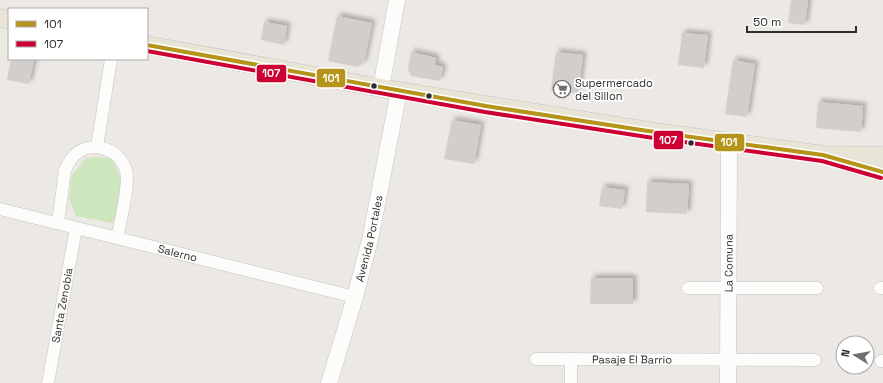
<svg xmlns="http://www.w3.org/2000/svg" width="883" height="383" font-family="'Space Grotesk',sans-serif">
<defs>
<filter id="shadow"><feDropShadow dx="3.5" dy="-3.5" stdDeviation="2" flood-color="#0004"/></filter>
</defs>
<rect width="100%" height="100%" fill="#ece8e4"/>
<polygon fill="#cee6be" points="99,157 112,159 121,178 121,203 112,223 76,216 69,198 72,175 86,158"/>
<g fill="#d1cecb" filter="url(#shadow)">
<polygon points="791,0 808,0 805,25 788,23"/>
<polygon points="337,16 372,23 364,62 358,67 328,61"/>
<polygon points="264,22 287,26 284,45 261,40"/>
<polygon points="682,33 708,35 704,68 678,65"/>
<polygon points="411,52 436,58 435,65 443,67 440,81 411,76 408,70"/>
<polygon points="556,52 583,55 578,93 551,90"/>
<polygon points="11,59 34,59 29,84 7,80"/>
<polygon points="733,60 755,64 747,117 725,114"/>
<polygon points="818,102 863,106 861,132 816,128"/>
<polygon points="452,120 481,125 474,164 444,159"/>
<polygon points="647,182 689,184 687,214 646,212"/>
<polygon points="602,187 625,190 622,209 599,206"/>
<polygon points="591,278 633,278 633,304 590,304"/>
</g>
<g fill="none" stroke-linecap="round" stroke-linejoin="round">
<defs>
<g id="street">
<polyline points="97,147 111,59"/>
<path id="s1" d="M0,209L355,297"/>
<path d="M58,223L65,170C68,164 71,157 77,153C94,140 121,150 126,171C130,185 120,222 117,238"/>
<polyline points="688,288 817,288"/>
<polyline points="880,288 883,288"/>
<path id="s2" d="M536,359L815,360"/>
<polyline points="881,361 883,361"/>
<path id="s3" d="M48,383L76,228"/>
<polyline points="571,383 571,359"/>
</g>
<g id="secondary">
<polyline points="381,88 397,0"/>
<path id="s4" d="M329,383L355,297L370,240L399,91"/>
<path id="s5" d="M728,383L729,143"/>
</g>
<g id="primary">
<polyline points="0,18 9,20"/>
<polyline points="147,45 381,88 648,131 823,155 883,156"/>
<polyline points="847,162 883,172"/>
</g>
</defs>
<use href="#street" stroke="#c5c4c5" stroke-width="13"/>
<use href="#secondary" stroke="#c5c4c5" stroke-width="17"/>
<use href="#primary" stroke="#c6c5c4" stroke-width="19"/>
<use href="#street" stroke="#fcfcfb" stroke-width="12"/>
<use href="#secondary" stroke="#fcfcfb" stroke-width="16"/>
<use href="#primary" stroke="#e8e4d6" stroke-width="18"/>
<defs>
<polyline id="bus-1" points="147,45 486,106 648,131 823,155 883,172"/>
<polyline id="bus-2" points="147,51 485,112 647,137 822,161 881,178"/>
</defs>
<use href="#bus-1" stroke="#fff" stroke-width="7"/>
<use href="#bus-2" stroke="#fff" stroke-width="7"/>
<use href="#bus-1" stroke="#b49519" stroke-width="4"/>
<use href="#bus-2" stroke="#c03" stroke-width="4"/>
</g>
<defs>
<symbol id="supermarket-ring" viewBox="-11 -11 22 22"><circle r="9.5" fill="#fff" stroke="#706f6e" stroke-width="1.5"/><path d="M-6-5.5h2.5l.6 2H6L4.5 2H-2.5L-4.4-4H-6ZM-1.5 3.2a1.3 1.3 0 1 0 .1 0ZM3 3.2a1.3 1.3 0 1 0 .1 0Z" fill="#706f6e"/></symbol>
</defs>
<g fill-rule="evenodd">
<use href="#supermarket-ring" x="552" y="79" width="20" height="20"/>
</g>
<g fill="#2e2e2e" stroke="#fff" stroke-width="1.5">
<circle cx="374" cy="86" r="3.5"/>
<circle cx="429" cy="96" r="3.5"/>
<circle cx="691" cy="143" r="3.5"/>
</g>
<g text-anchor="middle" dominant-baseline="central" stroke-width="3.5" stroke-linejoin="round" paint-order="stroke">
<g font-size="11" fill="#2e2e2e" stroke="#fff" text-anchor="start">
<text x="575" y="83">Supermercado<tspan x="575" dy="13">del Sillon</tspan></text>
</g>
<g font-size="11" fill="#2e2e2e" stroke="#fff">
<text stroke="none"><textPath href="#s4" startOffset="150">Avenida Portales</textPath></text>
<text stroke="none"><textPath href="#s1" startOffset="183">Salerno</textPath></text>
<text stroke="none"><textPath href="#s5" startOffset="120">La Comuna</textPath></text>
<text stroke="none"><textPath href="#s3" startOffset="79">Santa Zenobia</textPath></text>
<text stroke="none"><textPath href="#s2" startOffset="96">Pasaje El Barrio</textPath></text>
</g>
</g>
<g stroke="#fff" stroke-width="1.5">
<rect x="256" y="64" width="31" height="19" rx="4" fill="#c03"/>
<rect x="316" y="68" width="30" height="20" rx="4" fill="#b49519"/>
<rect x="653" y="130" width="31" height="20" rx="4" fill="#c03"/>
<rect x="714" y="133" width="31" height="19" rx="4" fill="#b49519"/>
</g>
<g font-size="11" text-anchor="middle" font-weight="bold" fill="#fff">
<text x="271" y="77">107</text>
<text x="331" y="82">101</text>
<text x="668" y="144">107</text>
<text x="729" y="146">101</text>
</g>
<rect x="8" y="8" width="140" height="52" fill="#ffffff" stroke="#ababab"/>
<rect x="16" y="21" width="20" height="6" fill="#b49519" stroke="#ababab"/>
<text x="44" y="28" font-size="12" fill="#2e2e2e">101</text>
<rect x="16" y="41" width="20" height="6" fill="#cc0033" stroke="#ababab"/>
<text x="44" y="48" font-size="12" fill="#2e2e2e">107</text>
<g transform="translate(855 355) rotate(281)"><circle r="19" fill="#ffffff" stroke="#ababab"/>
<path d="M0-3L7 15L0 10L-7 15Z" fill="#706f6e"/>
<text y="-6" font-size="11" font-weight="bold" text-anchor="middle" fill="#2e2e2e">N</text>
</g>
<path d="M747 26v6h109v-6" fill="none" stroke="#2e2e2e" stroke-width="2"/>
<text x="753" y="26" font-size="12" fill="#2e2e2e" stroke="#ffffff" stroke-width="3" paint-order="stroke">50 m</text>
</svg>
